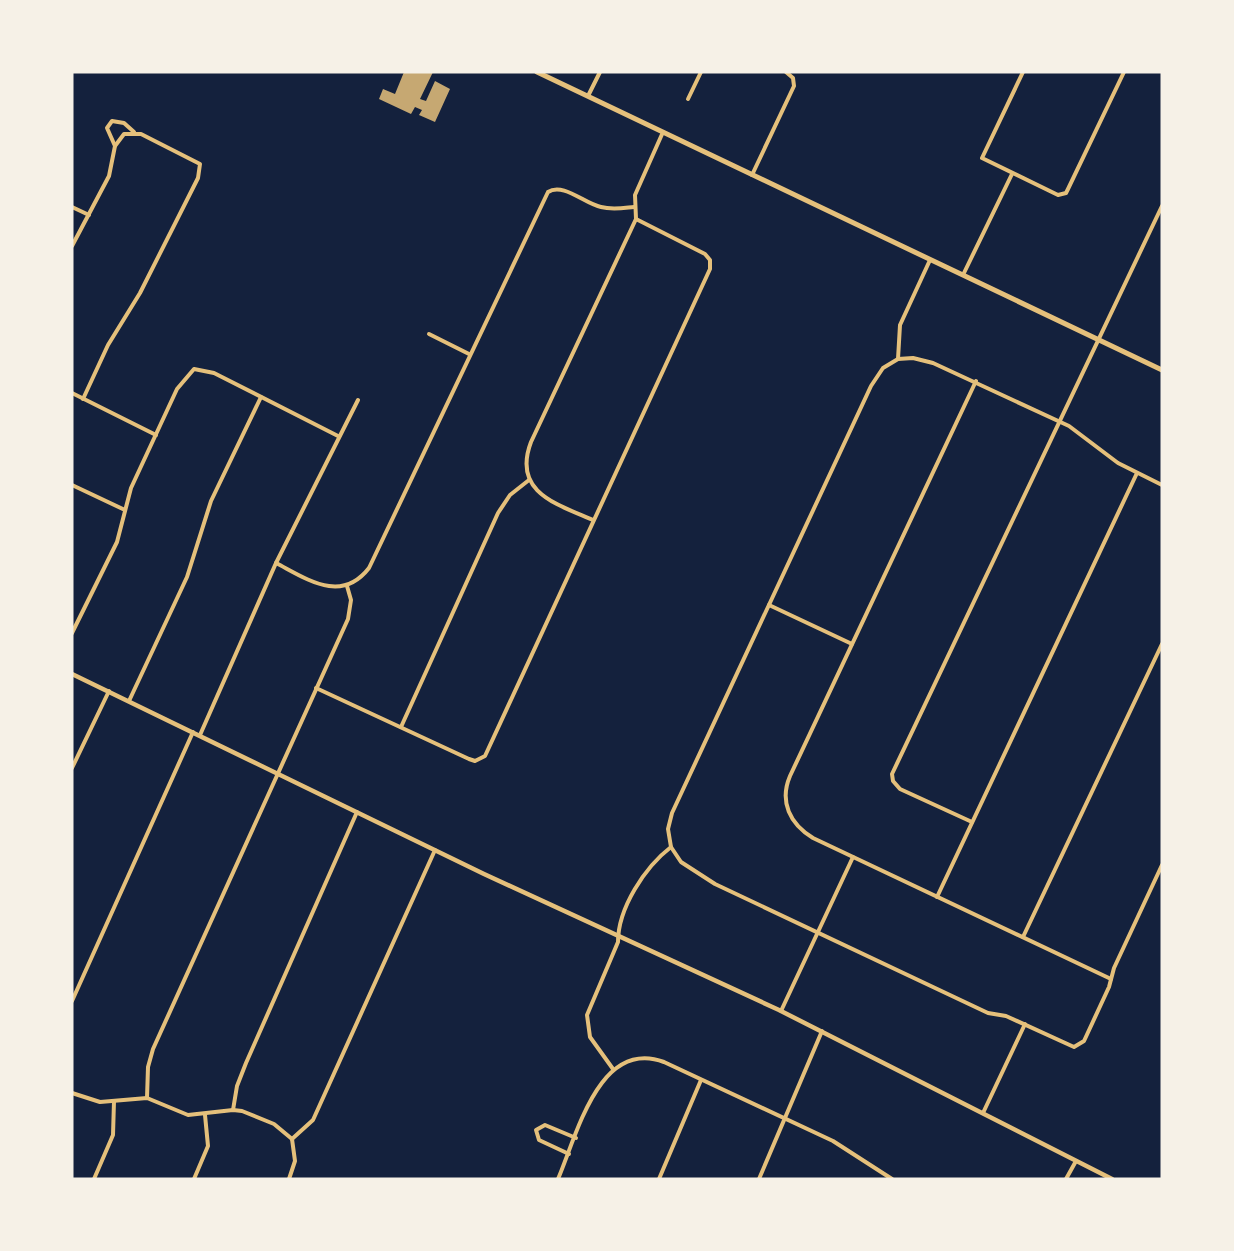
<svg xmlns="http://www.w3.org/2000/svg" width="1234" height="1251" font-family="'Public Sans',sans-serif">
<rect width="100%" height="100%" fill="#14213d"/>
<polygon fill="#c6a872" points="404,72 433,72 420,99 426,101 435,81 450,89 435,122 419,115 422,110 415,107 411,114 379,99 383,89 395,94"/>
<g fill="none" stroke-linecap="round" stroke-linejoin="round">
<g stroke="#e5c07b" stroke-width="4">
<polyline points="1023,72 982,158 1058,195 1066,193 1068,189 1124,72"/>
<polyline points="588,96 600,72"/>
<polyline points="688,99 701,72"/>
<polyline points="115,146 107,128 112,121 124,123 134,132"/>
<polyline points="752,175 794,86 793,78 786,72"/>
<polyline points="72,207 89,215"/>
<polyline points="72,246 109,176 115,146 124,134 141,134 200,164 198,178 140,293 108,345 83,399"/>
<polyline points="963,275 1012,174"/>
<polyline points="429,334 469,354"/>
<polyline points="898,359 913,358 933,363 1069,426 1118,463 1162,485"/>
<path d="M976,381L790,776C779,802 790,824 813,838L1111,979"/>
<polyline points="72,393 156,435"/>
<polyline points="72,485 125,510"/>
<path d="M593,520C556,504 512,492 531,442L636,219L635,195L663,132"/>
<path d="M276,563C307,579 341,604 369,568L548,192C563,182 585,204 601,207C612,210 623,208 634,207"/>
<polyline points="769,605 852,644"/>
<polyline points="72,633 117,542 131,488 177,389 194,369 214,373 338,436"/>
<polyline points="316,688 469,759 475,761 485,756 710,269 710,260 705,254 636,219"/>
<polyline points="129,701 187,577 211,501 261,397"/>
<polyline points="401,727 498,513 510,495 529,480"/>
<polyline points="200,735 276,563 358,400"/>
<polyline points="72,768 109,691"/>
<polyline points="972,822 900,789 893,781 892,774 1162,206"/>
<polyline points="671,847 681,862 715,884 988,1013 1006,1016 1074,1047 1084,1041 1109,987 1114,968 1162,865"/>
<polyline points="937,897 1137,473"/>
<polyline points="1023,937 1162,644"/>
<polyline points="72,1001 193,732"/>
<polyline points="781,1011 853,857"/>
<path d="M613,1069L590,1037L587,1015L618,942C618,908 645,867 671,847L668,829L672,813L871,386L883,368L898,359L900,325L930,260"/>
<polyline points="72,1093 100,1102 147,1098 188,1115 233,1110 242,1111 274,1124 292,1139"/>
<polyline points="147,1098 148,1067 153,1049 348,619 351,600 347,586"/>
<polyline points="233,1110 237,1086 246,1063 357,812"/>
<polyline points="983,1113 1025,1024"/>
<polyline points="292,1139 313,1120 435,850"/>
<polyline points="569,1154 539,1140 536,1130 545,1125 576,1138"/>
<polyline points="94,1179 113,1135 114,1101"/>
<polyline points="194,1179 208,1146 205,1115"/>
<polyline points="289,1179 295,1161 292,1139"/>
<path d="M558,1179C577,1135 599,1038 664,1062L833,1141L892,1179"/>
<polyline points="659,1179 701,1080"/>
<polyline points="759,1179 822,1031"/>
<polyline points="1066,1179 1076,1161"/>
</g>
<polyline stroke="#e5c07b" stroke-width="4.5" points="72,674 484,874 779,1010 1112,1179"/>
<polyline stroke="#e5c07b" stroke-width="5" points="537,72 1162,370"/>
</g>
<rect width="1234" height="1251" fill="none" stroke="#f6f1e7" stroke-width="147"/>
</svg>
